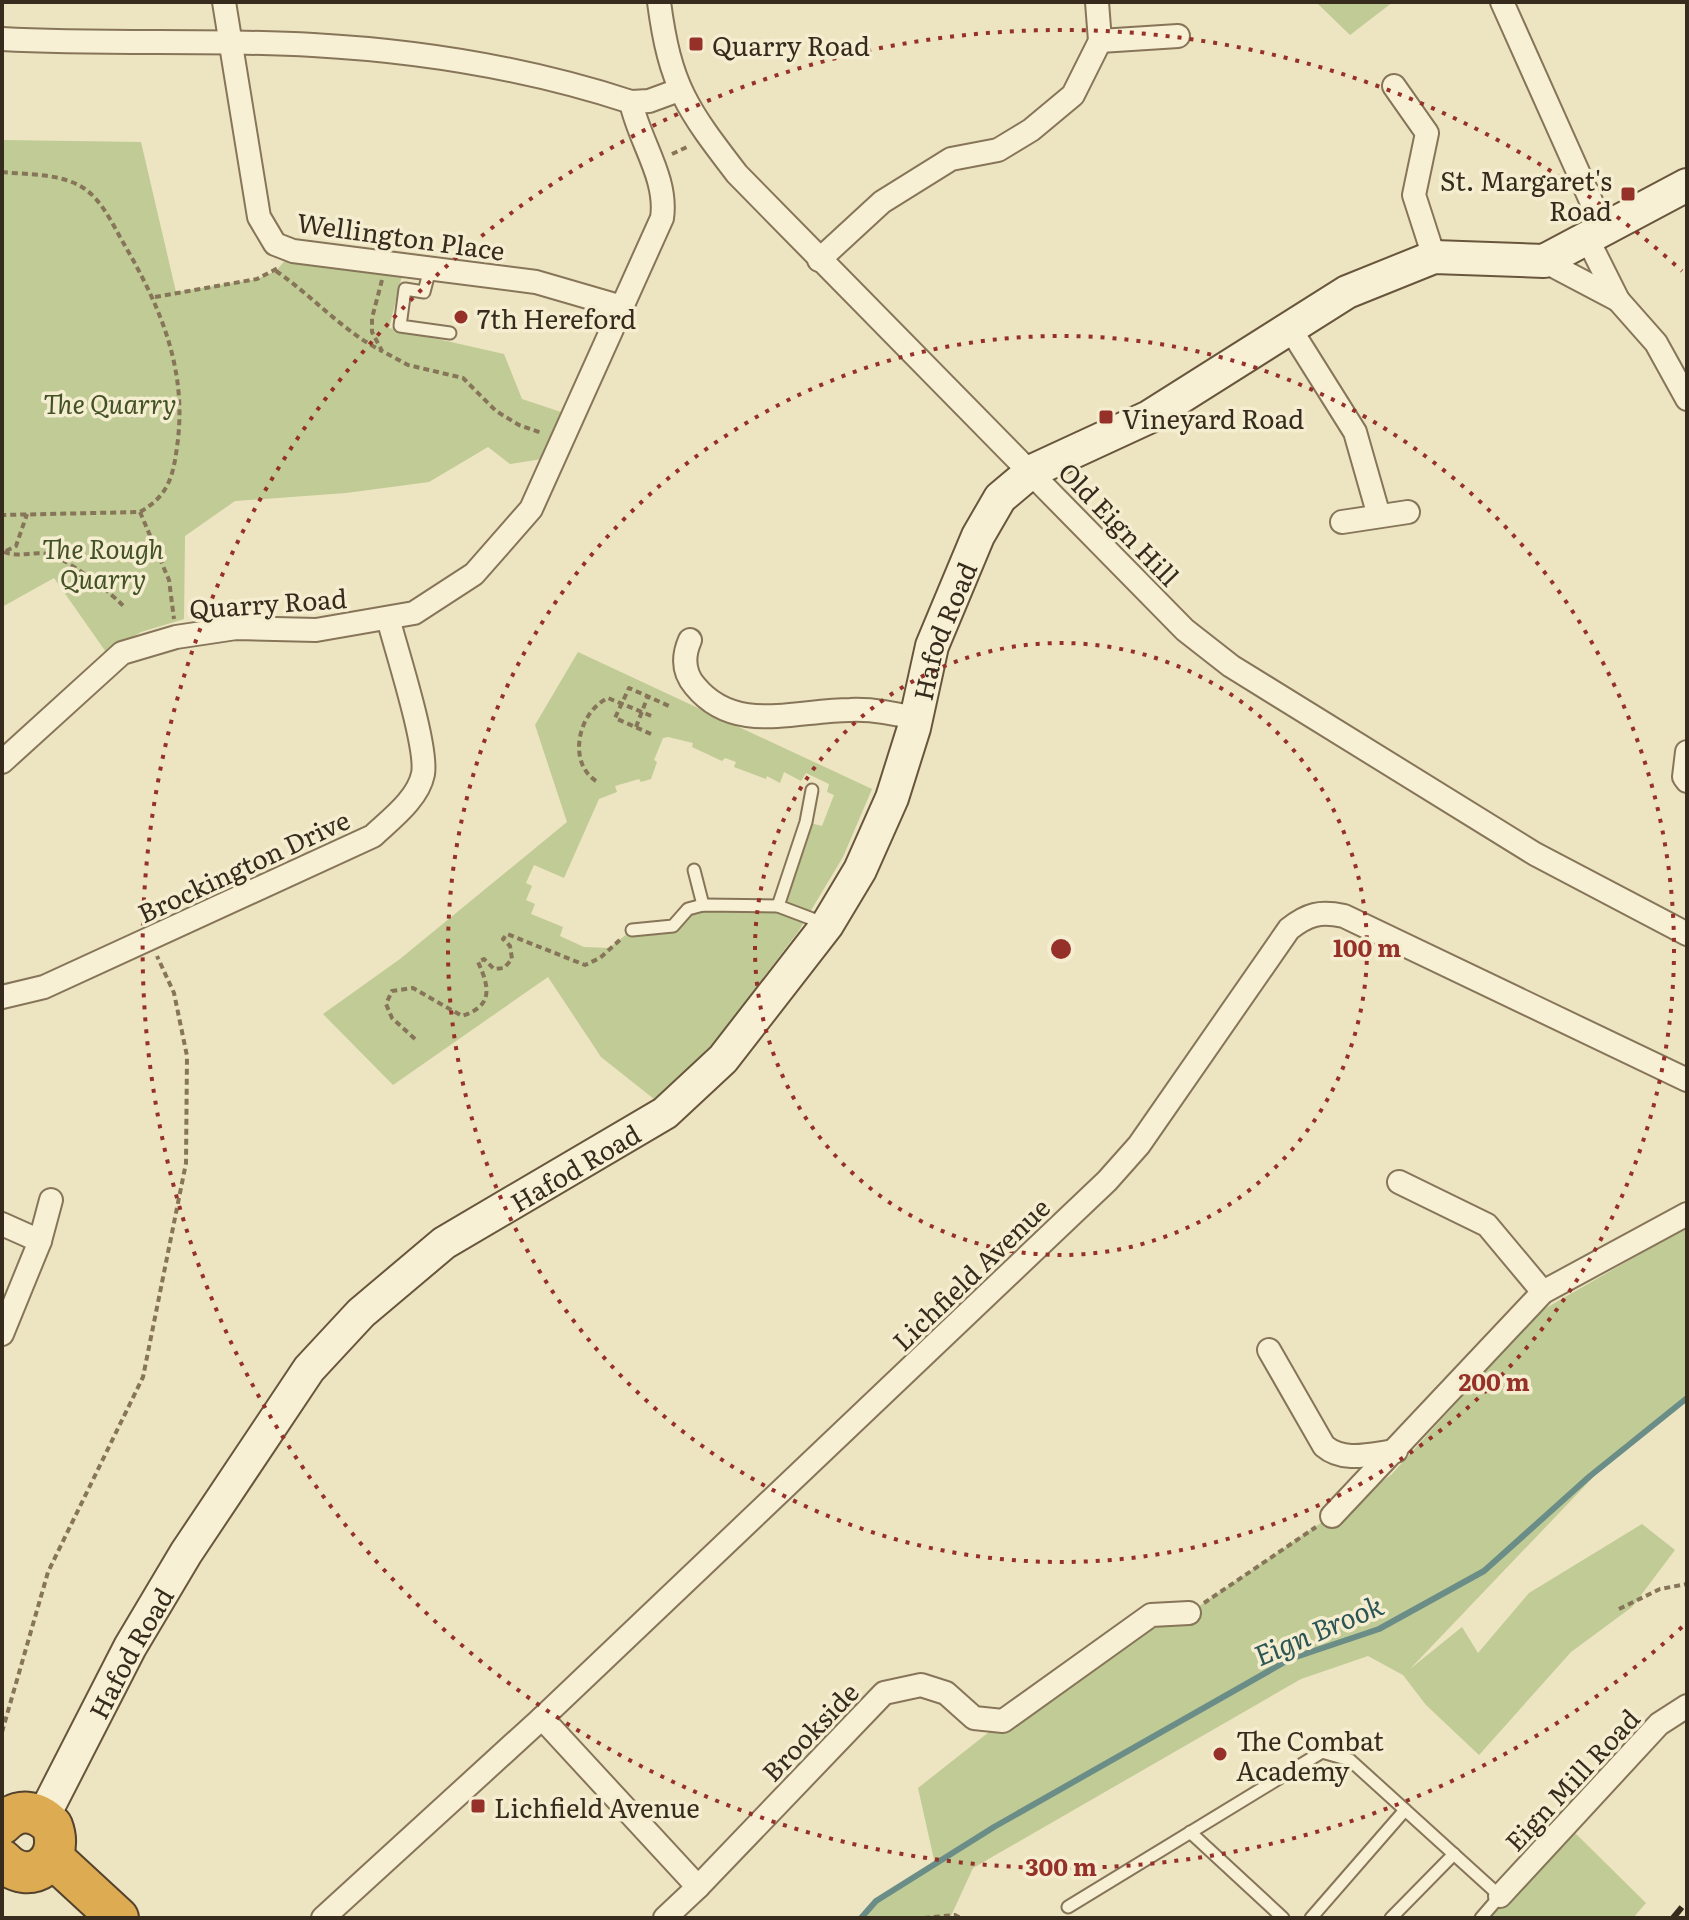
<svg xmlns="http://www.w3.org/2000/svg" width="1689" height="1920" font-family="Literata,serif">
<rect width="100%" height="100%" fill="#ede4c1"/>
<g fill="#c0cb95" fill-rule="evenodd">
<polygon points="1316,2 1393,2 1350,35"/>
<polygon points="2,140 141,142 176,292 257,279 276,271 293,251 403,272 389,328 504,354 522,399 573,416 555,457 510,464 488,447 429,482 346,493 235,501 185,536 184,619 141,632 106,652 54,578 2,607"/>
<path d="M578,652L872,789L843,857L798,932L714,1043L654,1099L601,1057L548,977L393,1085L323,1014L400,959L567,822L535,725ZM668,737L693,743L692,747L722,761L725,758L736,762L734,767L766,779L767,776L780,783L784,772L801,781L806,773L829,784L827,792L834,795L822,826L806,822L778,906L688,909L673,926L632,930L609,948L584,947L560,936L563,927L531,914L535,904L526,900L532,886L526,883L534,865L564,878L599,799L617,792L615,786L639,779L641,782L651,779L657,762L654,760L663,738Z"/>
<polygon points="1687,1227 1687,1399 1625,1444 1410,1669 1462,1627 1478,1653 1529,1593 1642,1524 1675,1550 1632,1607 1571,1652 1479,1755 1426,1705 1403,1675 1368,1656 1301,1679 973,1868 950,1918 861,1918 876,1901 935,1864 918,1788 1003,1721 1151,1615 1189,1613 1391,1475 1539,1312"/>
<polygon points="1566,1824 1646,1903 1633,1918 1481,1918"/>
</g>
<g fill="none" stroke-linecap="round" stroke-linejoin="round">
<polyline stroke="#6b8d87" stroke-width="6" points="861,1918 876,1901 994,1827 1290,1659 1379,1629 1484,1571 1590,1476 1687,1398"/>
<defs>
<g id="lane">
<polyline points="430,269 424,292 405,289 400,326 450,333"/>
<polyline points="694,870 703,905"/>
<polyline points="778,906 806,822 812,790"/>
<polyline points="632,930 673,926 688,909 703,905 778,906 823,923"/>
<polyline points="1190,1832 1283,1918"/>
<polyline points="1068,1907 1322,1752 1350,1760 1500,1896 1481,1918"/>
<polyline points="1311,1918 1405,1810"/>
<polyline points="1391,1918 1454,1854"/>
</g>
<g id="street">
<polyline points="224,2 259,217 275,244 293,251 536,282 622,307"/>
<path d="M659,2C670,86 687,109 737,174L1185,630L1231,666L1535,854L1687,934"/>
<polyline points="1502,2 1604,230"/>
<path d="M2,39C106,45 210,39 313,45C422,51 527,68 631,102L649,101L679,90"/>
<polyline points="1100,41 1178,36"/>
<polyline points="1394,86 1427,133 1414,195 1434,257"/>
<polyline points="1588,240 1618,300 1656,343 1687,399"/>
<polyline points="819,260 882,202 951,159 998,150 1031,130 1073,95 1100,41 1097,2"/>
<polyline points="1544,261 1618,300"/>
<polyline points="1291,330 1355,432 1379,516"/>
<polyline points="1342,522 1408,512"/>
<path d="M690,640C683,656 683,672 695,686C735,735 796,710 850,710C873,709 894,713 916,719"/>
<polyline points="1687,752 1684,777 1687,781"/>
<path d="M2,762L122,653L176,637L236,628L316,630L414,613L474,574L531,509L662,218C668,178 639,141 631,102"/>
<path d="M2,997L44,987L373,836C391,819 418,799 423,774C428,747 396,649 388,618"/>
<polyline points="1399,1182 1487,1225 1543,1292"/>
<polyline points="2,1224 40,1241"/>
<polyline points="2,1334 40,1241 51,1200"/>
<path d="M1269,1350L1324,1446C1344,1463 1371,1454 1396,1451"/>
<polyline points="1332,1516 1543,1292 1687,1214"/>
<polyline points="542,1718 698,1887 884,1693 921,1685 946,1693 974,1718 1003,1721 1151,1615 1189,1613"/>
<polyline points="1500,1896 1659,1724 1687,1706"/>
<path d="M323,1918L542,1718L1107,1181L1139,1145L1289,929C1308,914 1320,911 1344,916L1687,1080"/>
<polyline points="665,1918 698,1887"/>
</g>
<g id="secondary">
<path id="s1" d="M43,1817L130,1647L186,1553L309,1369L361,1313L444,1243L665,1113L723,1059L827,925L860,870L892,798L914,728L932,646L978,536L1000,498L1032,471L1149,417L1347,292L1434,257L1544,261L1687,185"/>
</g>
<g id="highway">
<path d="M2,1824C18,1807 37,1810 52,1826C66,1862 29,1889 2,1860"/>
<polyline points="53,1858 118,1918"/>
</g>
</defs>
<use href="#lane" stroke="#867559" stroke-width="15"/>
<use href="#street" stroke="#867559" stroke-width="26"/>
<use href="#secondary" stroke="#68563c" stroke-width="36"/>
<use href="#highway" stroke="#54422d" stroke-width="44"/>
<g stroke="#867559" stroke-width="4" stroke-dasharray="6 4" stroke-linecap="butt">
<polyline points="672,154 689,146"/>
<path d="M2,172C29,175 62,173 85,189C103,202 113,225 124,244C161,308 188,371 177,447C173,477 168,496 140,512L2,515"/>
<path d="M276,271C314,297 341,330 382,351"/>
<polyline points="382,280 372,318 372,332 382,351 408,365 463,378 496,411 519,425 542,433"/>
<polyline points="155,297 257,279 280,267"/>
<polyline points="140,512 169,580 174,619"/>
<polyline points="6,551 16,546 27,514"/>
<path d="M4,552C20,558 31,551 48,554C62,555 116,596 125,608"/>
<polyline points="636,727 648,696"/>
<polyline points="651,734 615,718 629,688 669,706"/>
<path d="M596,781C567,762 578,712 608,698L654,717"/>
<path d="M415,1039L392,1018L386,1004L392,991L413,988L462,1016C493,1006 490,988 478,962L484,959L494,969L504,968L512,959L510,946L503,939L507,934L585,965L600,958L621,939"/>
<polyline points="1204,1603 1316,1527"/>
<polyline points="1619,1609 1660,1589 1687,1584"/>
<polyline points="2,1732 48,1572 143,1377 186,1163 187,1056 174,993 157,956"/>
<polyline points="924,1918 955,1915 961,1918"/>
</g>
<use href="#lane" stroke="#f8f0d4" stroke-width="11"/>
<use href="#street" stroke="#f8f0d4" stroke-width="22"/>
<use href="#secondary" stroke="#f8f0d4" stroke-width="32"/>
<use href="#highway" stroke="#ddab51" stroke-width="40"/>
<polyline stroke="#362b1d" stroke-width="6" stroke-dasharray="14 14" stroke-linecap="butt" points="1673,1918 1687,1901"/>
</g>
<g fill="none" stroke="#953129" stroke-width="4" stroke-dasharray="4 8">
<circle cx="1061" cy="949" r="306"/>
<circle cx="1061" cy="949" r="613"/>
<path d="M1682 1627A919 919 0 1 1 1682 271"/>
</g>
<g fill="#953129" stroke="#f5edd0" stroke-width="3">
<rect x="688" y="36" width="16" height="16" rx="4"/>
<rect x="1620" y="186" width="16" height="16" rx="4"/>
<circle cx="461" cy="317" r="8"/>
<rect x="1098" y="409" width="16" height="16" rx="4"/>
<circle cx="1220" cy="1754" r="8"/>
<rect x="470" y="1798" width="16" height="16" rx="4"/>
</g>
<g text-anchor="middle" dominant-baseline="central" stroke-width="7" stroke-linejoin="round" paint-order="stroke">
<g font-size="26" fill="#362b1d" stroke="#f5edd0" text-anchor="start">
<text x="712" y="44">Quarry Road</text>
<text x="1612" y="179" text-anchor="end">St. Margaret's<tspan x="1612" dy="30">Road</tspan></text>
<text x="477" y="317">7th Hereford</text>
<text x="1122" y="417">Vineyard Road</text>
<text x="1236" y="1739">The Combat<tspan x="1236" dy="30">Academy</tspan></text>
<text x="494" y="1806">Lichfield Avenue</text>
</g>
<g font-size="26" fill="#362b1d" stroke="#f5edd0">
<text transform="translate(401 235) rotate(8)">Wellington Place</text>
<text transform="translate(1120 523) rotate(46)">Old Eign Hill</text>
<text transform="translate(268 602) rotate(-4)">Quarry Road</text>
<text stroke="none"><textPath href="#s1" startOffset="1530">Hafod Road</textPath></text>
<text transform="translate(243 865) rotate(-25)">Brockington Drive</text>
<text stroke="none"><textPath href="#s1" startOffset="858">Hafod Road</textPath></text>
<text transform="translate(970 1273) rotate(-44)">Lichfield Avenue</text>
<text stroke="none"><textPath href="#s1" startOffset="186">Hafod Road</textPath></text>
<text transform="translate(809 1731) rotate(-46)">Brookside</text>
<text transform="translate(1571 1779) rotate(-47)">Eign Mill Road</text>
</g>
<g font-size="26" font-style="italic" fill="#435224" stroke="#f5edd0">
<text x="110" y="402">The Quarry</text>
<text x="103" y="547">The Rough<tspan x="103" dy="30">Quarry</tspan></text>
</g>
<g font-size="28" font-style="italic" fill="#2c5556" stroke="#f5edd0">
<text transform="translate(1318 1629) rotate(-23)">Eign Brook</text>
</g>
</g>
<circle cx="1061" cy="949" r="12" fill="#953129" stroke="#f5edd0" stroke-width="4"/>
<g font-size="24" text-anchor="middle" font-weight="bold" fill="#953129" stroke="#f5edd0" stroke-width="7" stroke-linejoin="round" paint-order="stroke">
<text x="1367" y="957">100 m</text>
<text x="1494" y="1391">200 m</text>
<text x="1061" y="1876">300 m</text>
</g>
<rect width="1689" height="1920" fill="none" stroke="#362b1d" stroke-width="8"/>
</svg>
